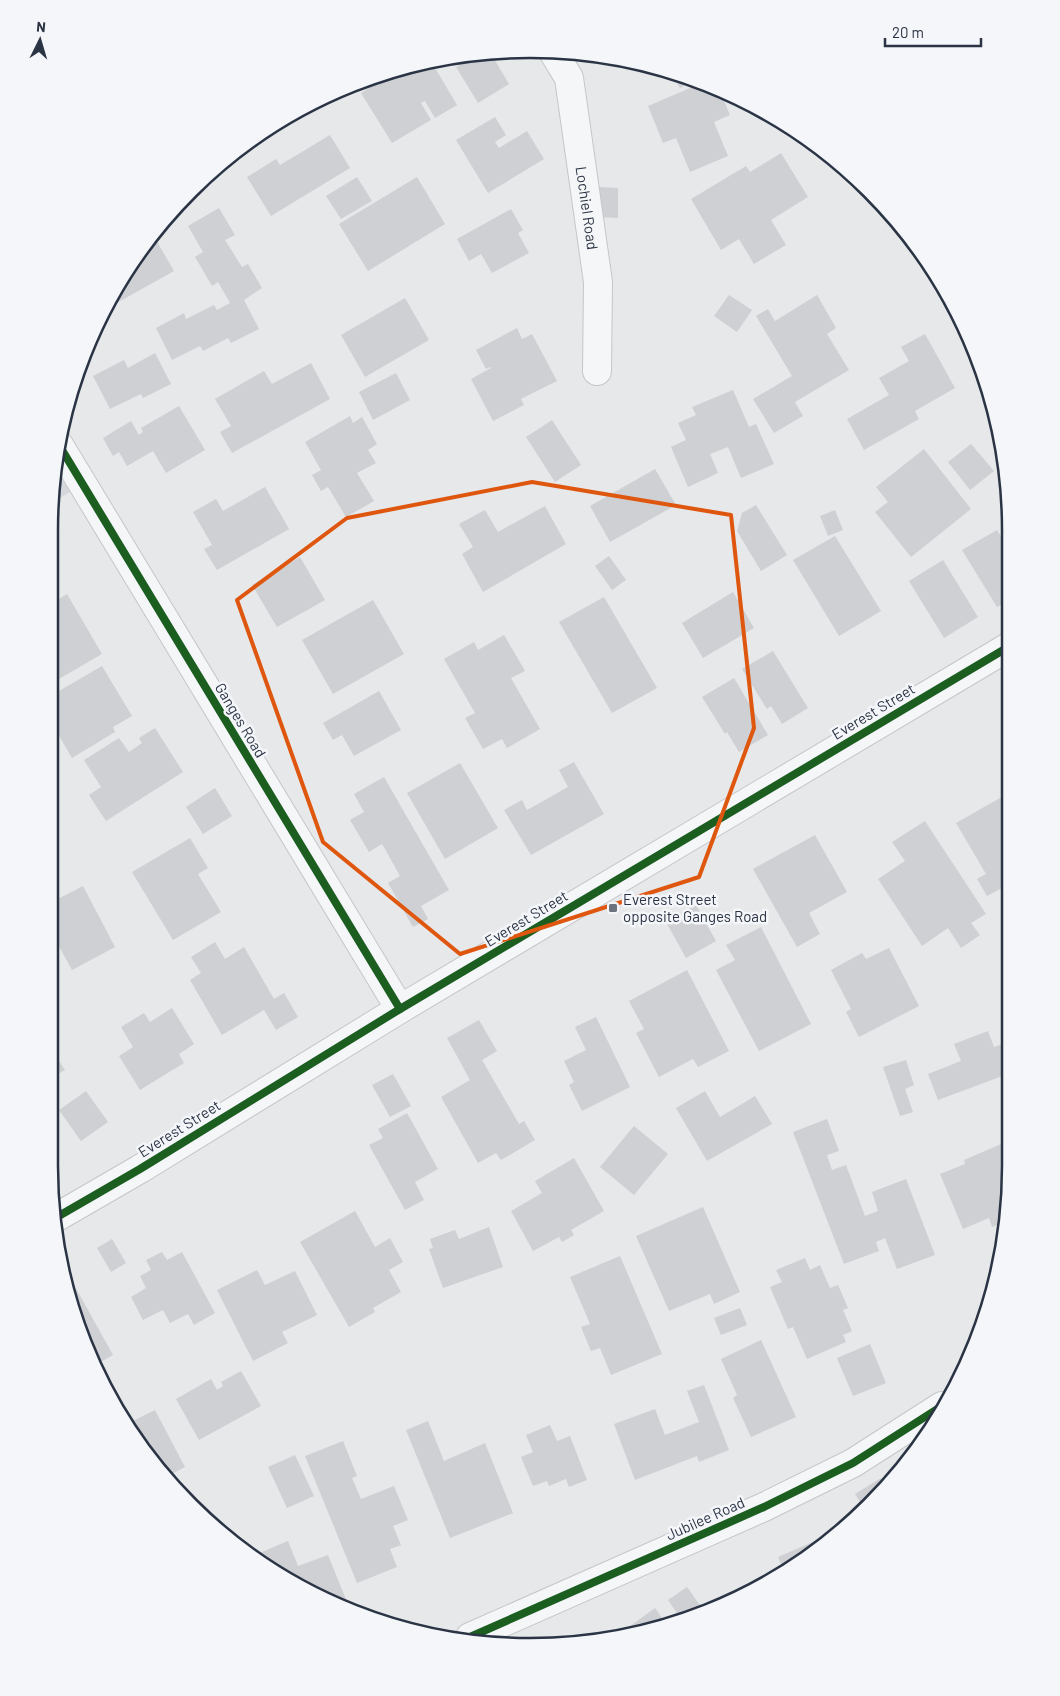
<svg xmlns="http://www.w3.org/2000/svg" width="1060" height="1696" font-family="Barlow,sans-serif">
<rect width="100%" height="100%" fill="#e6e8ea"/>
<polygon fill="#d4d7dd" points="53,466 70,492 53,502"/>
<g fill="#ced0d3">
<polygon points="480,52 490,52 509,84 478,103 456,67"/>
<polygon points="431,61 457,105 435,118 425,101 421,103 431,120 392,143 361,93 402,68"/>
<polygon points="670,71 687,78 693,80 680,88"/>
<polygon points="702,83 719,89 730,115 714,122 728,156 690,172 676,138 663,143 648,106"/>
<polygon points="495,117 506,135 495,142 499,148 527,131 544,159 488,193 456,140"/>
<polygon points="330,135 350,168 271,216 247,177 276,159 280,165"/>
<polygon points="781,153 808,197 771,220 786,245 754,264 739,239 721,250 691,199 746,166 750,172"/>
<polygon points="357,177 372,201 341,219 326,196"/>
<polygon points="417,177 445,224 368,271 339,224"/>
<polygon points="599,187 618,188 618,218 598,217"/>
<polygon points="219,208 235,235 225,240 242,267 248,264 262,288 244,300 259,329 231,343 228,338 203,351 200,346 172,360 156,328 184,313 186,319 214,305 217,310 230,303 218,282 212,286 195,257 203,252 188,226"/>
<polygon points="511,209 523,230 518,233 529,253 492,273 481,254 469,261 457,239"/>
<polygon points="152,233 174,271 106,309 148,237"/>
<polygon points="729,295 752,310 737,332 714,316"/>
<polygon points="817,295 836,328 827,334 849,370 795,402 803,416 774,433 753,399 792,376 756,316 768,309 775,321"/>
<polygon points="405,298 429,340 365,377 341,335"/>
<polygon points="517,328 522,339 532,334 557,381 521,399 524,405 493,421 471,379 491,368 490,367 486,369 476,350"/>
<polygon points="925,334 955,388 915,411 919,419 864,450 847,419 889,395 879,378 909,361 901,347"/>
<polygon points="155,353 171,384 143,398 141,394 110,409 93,376 124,360 128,368"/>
<polygon points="311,363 330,399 232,453 220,432 231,426 215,399 264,371 272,384"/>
<polygon points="396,373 410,400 373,420 359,392"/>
<polygon points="733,390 749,427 756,424 774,464 741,478 728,447 710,454 718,473 688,487 671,447 686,440 678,423 696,415 692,407"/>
<polygon points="179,406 205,450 166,473 153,451 127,466 119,452 113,456 103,438 131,421 139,435 143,432 141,428"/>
<polygon points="350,416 353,423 362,417 377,444 368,450 376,463 357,473 374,501 346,517 328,487 321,491 312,475 321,470 305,442"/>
<polygon points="552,420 581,465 555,482 526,437"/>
<polygon points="971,444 994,471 970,490 948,462"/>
<polygon points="924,449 971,509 911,557 875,512 888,502 876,487"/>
<polygon points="655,469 676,505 610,542 590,506"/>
<polygon points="265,487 289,529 217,570 204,549 212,545 193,512 216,499 223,511"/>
<polygon points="756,505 787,555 761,571 737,531 742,513"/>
<polygon points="545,506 566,544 483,592 462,554 473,547 459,524 485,510 498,532"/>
<polygon points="835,510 843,530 828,536 820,516"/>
<polygon points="997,530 1010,551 1010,600 997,607 962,550"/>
<polygon points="835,536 881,611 839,636 793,560"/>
<polygon points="609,556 626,580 612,590 595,566"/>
<polygon points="300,557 325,600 277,627 252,585"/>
<polygon points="943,560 978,617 944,638 909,581"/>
<polygon points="733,592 754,628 703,658 682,623"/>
<polygon points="67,594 102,654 52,683 52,603"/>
<polygon points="604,597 657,688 612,713 559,622"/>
<polygon points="373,600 404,654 333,694 302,640"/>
<polygon points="504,635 525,671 511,678 540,729 507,748 502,739 483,749 465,718 475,713 444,659 474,642 478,650"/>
<polygon points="773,651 808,708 782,724 771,706 767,709 742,669"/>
<polygon points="102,666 132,716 113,727 115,732 72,758 51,722 51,713 55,710 51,703 52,695"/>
<polygon points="734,678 768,735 739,752 727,732 725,734 702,697"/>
<polygon points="379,691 401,730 354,756 342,735 333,740 323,723"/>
<polygon points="155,728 183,772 106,821 89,795 101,787 84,760 119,738 129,752 142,743 139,738"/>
<polygon points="574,762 604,814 531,855 504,810 522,800 527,810 568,787 559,770"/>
<polygon points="460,763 498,828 445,859 407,793"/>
<polygon points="384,777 449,890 421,906 428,919 413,927 388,883 400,876 385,849 382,844 369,852 350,820 364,812 354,794"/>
<polygon points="215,788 232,816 203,834 186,807"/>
<polygon points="1000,798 1007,810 1009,809 1009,890 1007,891 1004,887 987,896 977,879 986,874 956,823"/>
<polygon points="925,821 986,914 971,923 980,935 961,948 948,928 922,946 878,879 905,861 892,842"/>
<polygon points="815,835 847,892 809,913 820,934 797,947 753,869"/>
<polygon points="190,838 208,868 198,874 221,912 173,940 132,872"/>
<polygon points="83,886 115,947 72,970 50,930 50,903"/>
<polygon points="696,905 716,941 686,958 666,922"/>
<polygon points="761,927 811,1024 759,1051 716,970 735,960 726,945"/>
<polygon points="215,942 225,959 244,947 274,999 284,993 298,1017 276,1030 264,1010 222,1035 190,980 201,973 191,957"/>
<polygon points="889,948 919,1006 859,1037 846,1012 851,1009 831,970 862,953 866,959"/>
<polygon points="687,970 729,1051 698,1067 693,1059 659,1077 636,1033 644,1029 629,1001"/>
<polygon points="172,1008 194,1044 179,1054 184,1063 140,1090 119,1056 133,1047 121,1027 144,1013 150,1022"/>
<polygon points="596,1017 630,1087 582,1111 569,1085 574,1082 564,1061 586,1050 575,1027"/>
<polygon points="479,1020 497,1051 482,1060 519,1124 524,1121 535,1140 501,1160 496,1153 478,1163 441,1097 470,1080 447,1038"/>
<polygon points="988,1031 994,1047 1003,1044 1008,1058 1008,1074 938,1100 928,1074 961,1061 954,1044"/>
<polygon points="49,1046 65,1070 49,1079"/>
<polygon points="906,1060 914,1085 905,1089 913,1112 900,1116 883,1067"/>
<polygon points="393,1074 411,1106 390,1117 372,1085"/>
<polygon points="86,1091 108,1122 81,1141 59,1110"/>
<polygon points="705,1091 720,1117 755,1096 772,1124 707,1161 676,1108"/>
<polygon points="407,1113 438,1169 415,1182 424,1200 405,1210 369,1145 383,1138 378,1129"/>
<polygon points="827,1119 839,1151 827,1155 832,1170 846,1165 865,1216 878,1211 872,1192 906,1179 935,1255 897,1269 885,1238 876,1242 879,1251 844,1264 793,1132"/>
<polygon points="634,1126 668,1154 634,1195 600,1167"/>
<polygon points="1008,1141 1007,1221 992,1227 989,1218 963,1229 940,1174 965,1164 964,1160"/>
<polygon points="574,1158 604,1211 571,1230 574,1235 562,1242 559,1237 533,1251 511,1211 542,1193 535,1181"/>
<polygon points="703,1207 740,1292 714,1304 710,1294 669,1311 636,1236"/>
<polygon points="355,1211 375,1247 390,1238 403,1262 389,1270 401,1292 373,1308 375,1312 349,1327 300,1242"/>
<polygon points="489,1227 503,1267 443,1288 429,1249 433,1248 430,1239 455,1230 459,1239"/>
<polygon points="112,1239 126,1263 111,1272 97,1248"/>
<polygon points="162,1252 167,1260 182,1252 215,1313 194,1325 188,1314 170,1323 163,1310 143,1320 131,1297 146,1288 140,1276 151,1270 146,1260"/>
<polygon points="620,1256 662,1354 611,1375 600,1348 591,1351 581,1327 590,1324 570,1277"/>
<polygon points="805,1258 810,1270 820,1265 830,1288 838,1285 848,1308 843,1310 852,1331 843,1335 846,1342 807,1359 793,1327 788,1329 770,1287 782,1282 776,1270"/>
<polygon points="257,1270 265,1285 295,1271 317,1315 282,1332 288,1343 253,1361 217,1290"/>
<polygon points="73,1283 113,1355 97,1364 74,1320 68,1285"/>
<polygon points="740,1308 747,1325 721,1335 714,1318"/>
<polygon points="761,1340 796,1417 751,1437 733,1398 737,1395 721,1359"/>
<polygon points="870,1344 886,1383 853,1396 837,1358"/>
<polygon points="241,1371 261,1406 199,1440 176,1399 211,1379 217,1390 223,1386 221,1382"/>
<polygon points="704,1385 729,1450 699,1462 697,1456 635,1480 614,1424 655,1409 665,1435 699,1422 687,1391"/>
<polygon points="155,1410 185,1467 166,1477 148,1459 129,1423"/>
<polygon points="428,1421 444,1461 485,1443 513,1513 450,1538 406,1430"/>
<polygon points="550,1425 557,1441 570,1436 587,1480 569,1487 566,1479 549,1486 547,1481 533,1486 521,1457 533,1452 526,1435"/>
<polygon points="343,1441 357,1476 352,1478 361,1499 394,1486 408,1520 393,1526 401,1545 390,1549 397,1567 357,1583 305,1456"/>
<polygon points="295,1455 314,1496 287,1508 268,1467"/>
<polygon points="881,1478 886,1485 863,1507 855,1494"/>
<polygon points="822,1538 825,1546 823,1548 783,1569 778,1557"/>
<polygon points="288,1541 298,1566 328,1555 347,1602 343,1604 252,1556"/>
<polygon points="687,1587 704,1611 683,1622 668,1600"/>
<polygon points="655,1608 667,1625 622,1632"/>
</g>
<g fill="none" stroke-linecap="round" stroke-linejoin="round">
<defs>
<g id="street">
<path id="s1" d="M552,50L569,78L598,282L597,371"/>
<polyline points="59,445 400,1009"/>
<polyline points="57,1217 140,1169 400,1009 1010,646"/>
<polyline points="470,1637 764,1507 853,1463 942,1406"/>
</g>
</defs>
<use href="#street" stroke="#c4c6c8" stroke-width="30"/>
<use href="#street" stroke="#f5f6f7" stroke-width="28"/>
<defs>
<g id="cycleway">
<polyline points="59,445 400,1009"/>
<polyline points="57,1217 140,1169 400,1009 1010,646"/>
<polyline points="470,1637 764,1507 853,1463 942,1406"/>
</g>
</defs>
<use href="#cycleway" stroke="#f4f6f9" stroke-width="11"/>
<use href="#cycleway" stroke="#1b5e20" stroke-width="8"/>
</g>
<path fill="none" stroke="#df570f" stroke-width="4" stroke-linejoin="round" d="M532,482L731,515L754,728L699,877L460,954L323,842L237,600L347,518Z"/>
<rect fill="#6c737f" stroke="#f4f6f9" stroke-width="2" x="608" y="903" width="10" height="10" rx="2.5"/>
<g text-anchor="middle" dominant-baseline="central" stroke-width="5" stroke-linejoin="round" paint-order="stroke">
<g font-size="15" fill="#2b3445" stroke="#f4f6f9">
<text stroke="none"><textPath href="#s1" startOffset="164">Lochiel Road</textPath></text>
<text transform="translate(873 711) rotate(-31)">Everest Street</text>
<text transform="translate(241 720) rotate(59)">Ganges Road</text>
<text transform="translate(526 918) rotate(-31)">Everest Street</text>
<text transform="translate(179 1128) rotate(-32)">Everest Street</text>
<text transform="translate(705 1518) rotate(-24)">Jubilee Road</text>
</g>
<g font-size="15" fill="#2b3445" stroke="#f4f6f9" text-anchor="start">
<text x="623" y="899">Everest Street<tspan x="623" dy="17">opposite Ganges Road</tspan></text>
</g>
</g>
<path d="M0 0H1060V1696H0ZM530 58H530A472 472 0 0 1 1002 530V1166A472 472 0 0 1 530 1638H530A472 472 0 0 1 58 1166V530A472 472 0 0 1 530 58Z" fill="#f4f6f9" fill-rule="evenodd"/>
<path fill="none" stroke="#2b3445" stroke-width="2.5" d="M530 58H530A472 472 0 0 1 1002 530V1166A472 472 0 0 1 530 1638H530A472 472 0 0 1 58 1166V530A472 472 0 0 1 530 58Z"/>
<g transform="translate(40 40) rotate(5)" stroke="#f4f6f9" stroke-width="4" paint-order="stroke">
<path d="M0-4L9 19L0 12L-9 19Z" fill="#2b3445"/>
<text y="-8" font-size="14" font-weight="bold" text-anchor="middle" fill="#2b3445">N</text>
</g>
<path d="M885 38v8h96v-8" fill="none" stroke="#2b3445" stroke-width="2.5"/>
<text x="892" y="38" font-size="15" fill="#2b3445" stroke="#f4f6f9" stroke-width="4" paint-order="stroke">20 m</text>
</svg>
